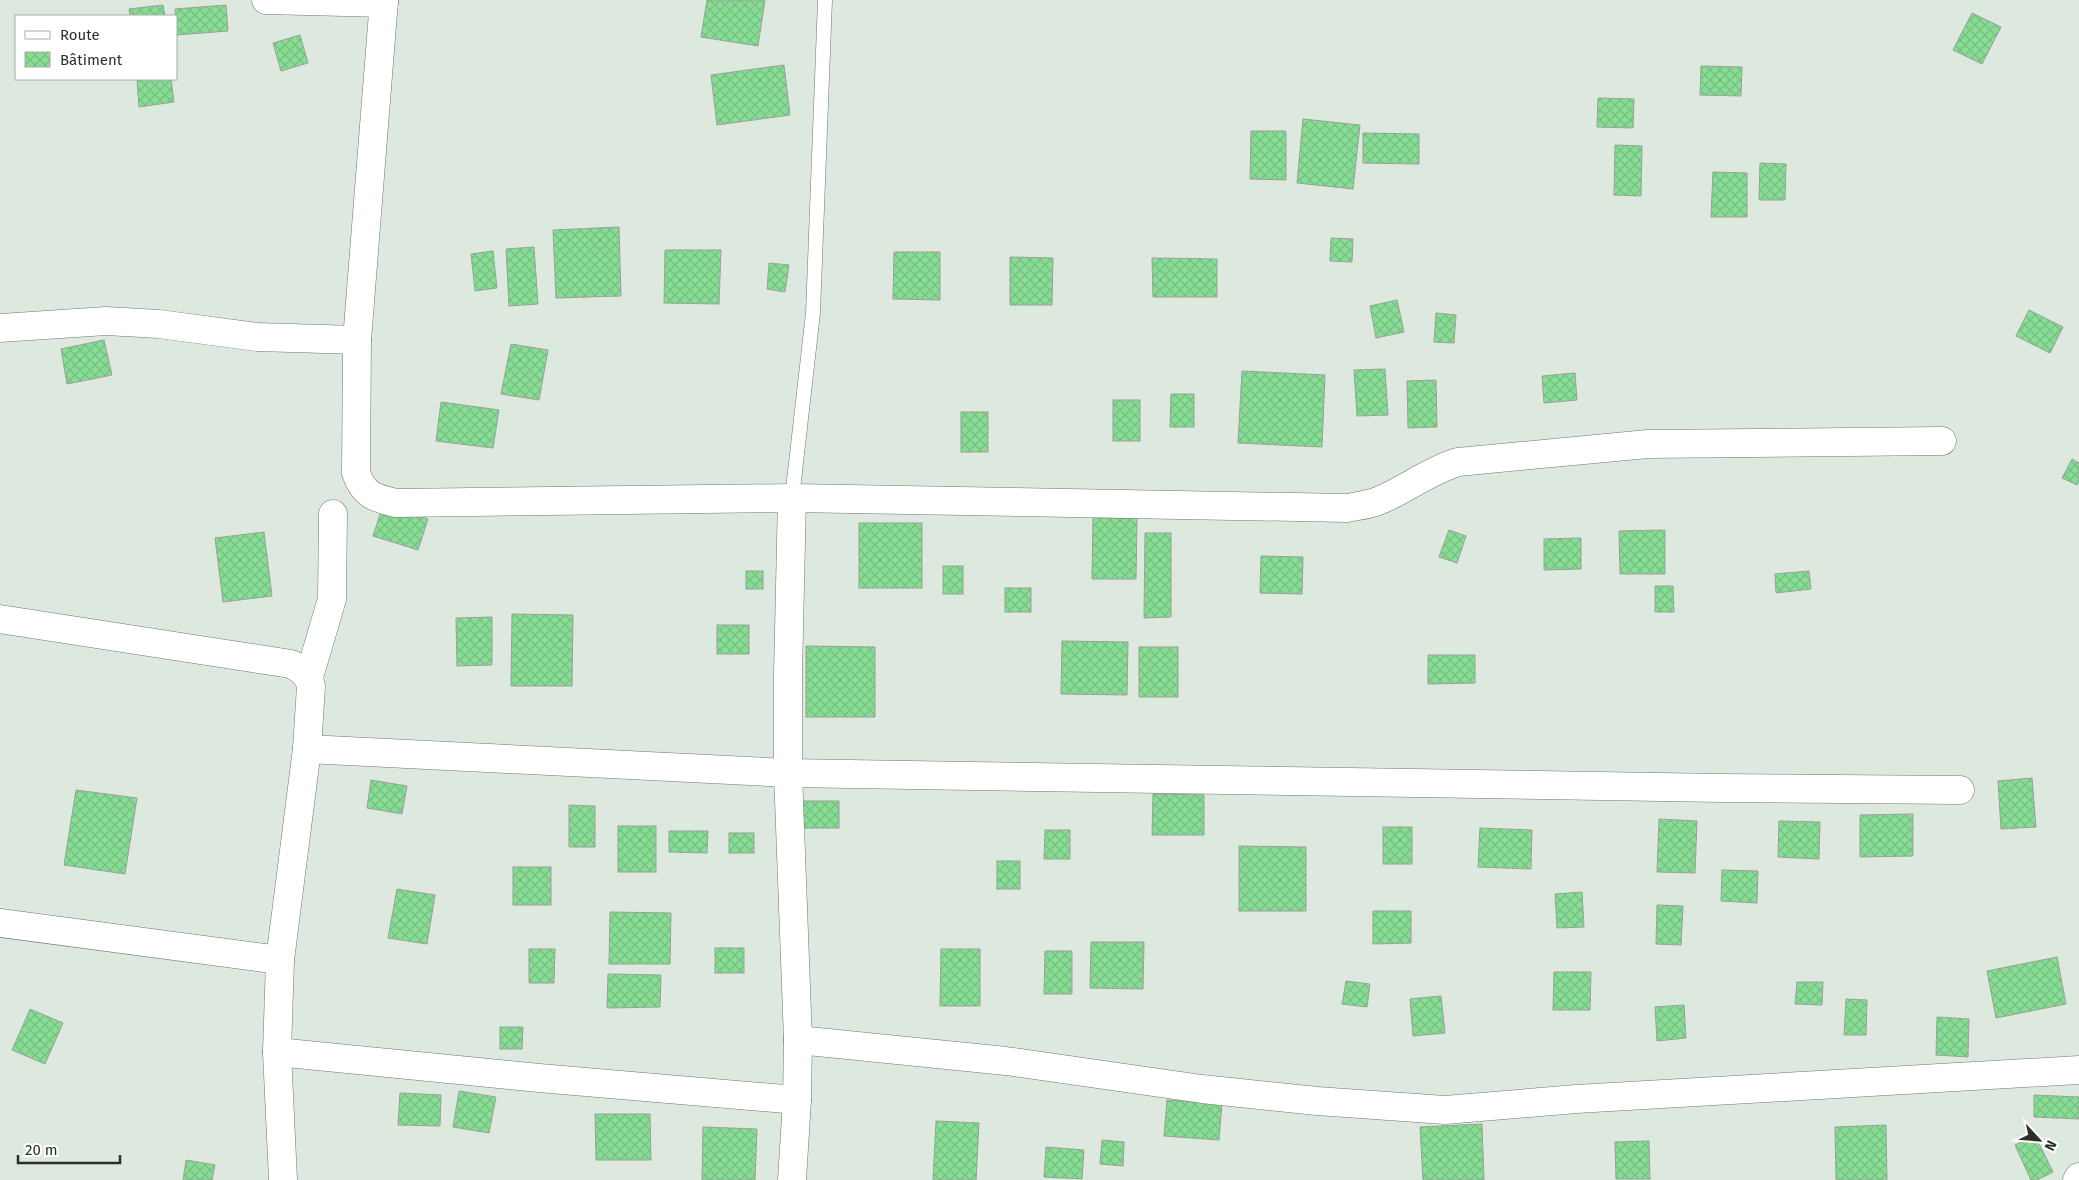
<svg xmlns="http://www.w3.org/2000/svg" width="2079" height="1180" font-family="'Fira Sans',sans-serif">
<defs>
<pattern id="building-cross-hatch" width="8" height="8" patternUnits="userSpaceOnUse" patternTransform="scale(1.25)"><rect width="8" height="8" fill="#88dd95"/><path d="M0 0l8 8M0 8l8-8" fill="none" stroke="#76be81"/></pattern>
</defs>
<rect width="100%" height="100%" fill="#dde8de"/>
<g fill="url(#building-cross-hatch)" stroke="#98a299">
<polygon points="707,0 765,0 758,46 701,37"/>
<polygon points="163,5 165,16 130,16 129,9"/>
<polygon points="226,5 228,31 176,35 175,9"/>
<polygon points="1972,13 2001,27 1982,64 1953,50"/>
<polygon points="300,35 308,63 281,71 273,43"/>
<polygon points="784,65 790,115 717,125 711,75"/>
<polygon points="1701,66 1742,67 1741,96 1700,95"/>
<polygon points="137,79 171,79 174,102 139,107"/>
<polygon points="1598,98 1634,99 1633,128 1597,127"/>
<polygon points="1303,119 1360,125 1353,189 1297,183"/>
<polygon points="1251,131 1286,131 1286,180 1250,179"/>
<polygon points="1363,133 1419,134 1419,164 1363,163"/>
<polygon points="1615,145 1642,146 1641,196 1614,195"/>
<polygon points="1760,163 1786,164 1785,200 1759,200"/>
<polygon points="1713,172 1747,173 1747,217 1711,217"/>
<polygon points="619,227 621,296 556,298 553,230"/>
<polygon points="1331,238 1353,239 1352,262 1330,261"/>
<polygon points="534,247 538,304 509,306 506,249"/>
<polygon points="665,250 721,250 719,304 664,303"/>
<polygon points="493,251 497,288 475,291 471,254"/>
<polygon points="894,252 940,252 940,300 893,299"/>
<polygon points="1010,257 1053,258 1052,305 1010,305"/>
<polygon points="1152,258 1217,259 1217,297 1153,297"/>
<polygon points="769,263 789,265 785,292 767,289"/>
<polygon points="1397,300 1404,332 1376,338 1370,306"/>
<polygon points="2029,310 2063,327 2050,353 2016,336"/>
<polygon points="1436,313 1456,315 1454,343 1434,342"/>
<polygon points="104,340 112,375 67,384 61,349"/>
<polygon points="511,344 548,350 539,400 501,394"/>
<polygon points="1385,369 1388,415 1357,416 1354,370"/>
<polygon points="1242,371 1325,375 1322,447 1238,443"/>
<polygon points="1575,373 1577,400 1544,403 1542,376"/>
<polygon points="1436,380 1437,427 1408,428 1407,381"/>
<polygon points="1171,394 1194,394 1194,427 1170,427"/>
<rect x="1113" y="400" width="27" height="41"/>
<polygon points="441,402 499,410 493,448 436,441"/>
<rect x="961" y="412" width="27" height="40"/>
<polygon points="2072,459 2079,463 2079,481 2077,485 2062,478"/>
<polygon points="383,505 428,519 418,550 373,536"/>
<polygon points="1093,518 1137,518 1136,579 1092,579"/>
<rect x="859" y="523" width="63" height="65"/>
<polygon points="1449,530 1466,536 1457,563 1439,557"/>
<polygon points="1665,530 1665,574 1620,574 1619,531"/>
<polygon points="264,532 272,596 223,602 215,538"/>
<polygon points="1145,533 1171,533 1171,617 1144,618"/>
<polygon points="1581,538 1581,569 1544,570 1544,539"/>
<polygon points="1261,556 1303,557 1302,594 1260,593"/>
<rect x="943" y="566" width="20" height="28"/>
<rect x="746" y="571" width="17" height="18"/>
<polygon points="1809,571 1811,589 1776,593 1775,574"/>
<polygon points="1655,586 1673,586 1674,612 1655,612"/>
<rect x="1005" y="588" width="26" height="24"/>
<polygon points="512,614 573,615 572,686 511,686"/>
<polygon points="492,617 492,665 457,666 456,618"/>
<rect x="717" y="625" width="32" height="29"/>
<polygon points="1062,641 1128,642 1127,695 1061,694"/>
<polygon points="806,646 875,647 875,717 806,717"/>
<rect x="1139" y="647" width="39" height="50"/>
<polygon points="1428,655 1475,655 1475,683 1428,684"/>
<polygon points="2032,778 2036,827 2001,829 1998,781"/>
<polygon points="371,780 407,786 402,814 367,808"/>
<polygon points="76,790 137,798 125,874 64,865"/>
<polygon points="1153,794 1204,795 1204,835 1152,835"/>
<rect x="801" y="801" width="38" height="27"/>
<polygon points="569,805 595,806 595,847 569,847"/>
<polygon points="1913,814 1913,856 1860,857 1860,815"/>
<polygon points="1659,819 1697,821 1695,873 1657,872"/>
<polygon points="1779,821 1820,822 1819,859 1778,857"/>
<rect x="618" y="826" width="38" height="46"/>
<rect x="1383" y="827" width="29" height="37"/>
<polygon points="1480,828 1532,830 1531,869 1478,867"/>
<polygon points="1045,830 1070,830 1070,859 1044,859"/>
<polygon points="669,831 708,831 707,853 669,852"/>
<rect x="729" y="833" width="25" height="20"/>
<polygon points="1239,846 1306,847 1306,911 1239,911"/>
<rect x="997" y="861" width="23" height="28"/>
<rect x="513" y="867" width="38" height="38"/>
<polygon points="1722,870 1758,871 1757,903 1721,901"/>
<polygon points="397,889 435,895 427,944 388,938"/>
<polygon points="1582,892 1584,927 1557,928 1555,894"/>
<polygon points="1657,905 1683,906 1681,945 1656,944"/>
<polygon points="1373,911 1411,911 1411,943 1373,944"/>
<polygon points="610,912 671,913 670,964 609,964"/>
<polygon points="1091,942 1144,942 1143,989 1090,988"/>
<rect x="715" y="948" width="29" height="25"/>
<polygon points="529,949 555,949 554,983 529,983"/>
<polygon points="941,949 980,949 980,1006 940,1006"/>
<polygon points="1045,951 1072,951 1072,994 1044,994"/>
<polygon points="2057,957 2066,1004 1996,1018 1987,971"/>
<polygon points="1554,972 1591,972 1590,1010 1553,1010"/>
<polygon points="608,974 661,975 660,1007 607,1008"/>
<polygon points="1346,981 1370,984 1367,1007 1342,1004"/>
<polygon points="1797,982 1823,982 1822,1005 1795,1004"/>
<polygon points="1441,996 1445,1033 1413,1036 1410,999"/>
<polygon points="1846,999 1867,1000 1866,1035 1844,1035"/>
<polygon points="1684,1005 1686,1038 1657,1041 1655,1007"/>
<polygon points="30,1009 63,1023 45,1064 12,1050"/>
<polygon points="1937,1017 1969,1019 1968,1057 1936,1055"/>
<polygon points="500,1027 523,1027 522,1049 500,1049"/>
<polygon points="459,1091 496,1097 489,1133 453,1127"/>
<polygon points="400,1093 441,1095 440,1126 398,1125"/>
<polygon points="2034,1095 2079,1097 2079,1119 2034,1117"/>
<polygon points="1167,1100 1222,1104 1219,1140 1164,1136"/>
<polygon points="595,1114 650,1114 651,1160 596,1160"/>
<polygon points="936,1121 979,1123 976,1180 933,1180"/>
<polygon points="1482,1124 1484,1180 1423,1180 1420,1127"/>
<polygon points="1886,1125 1887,1180 1836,1180 1835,1127"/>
<polygon points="703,1127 757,1129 755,1180 702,1180"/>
<polygon points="2035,1135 2053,1172 2037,1180 2031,1180 2015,1145"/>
<polygon points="1102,1140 1124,1142 1123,1166 1100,1164"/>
<polygon points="1649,1141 1650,1179 1616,1179 1615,1142"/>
<polygon points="1046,1147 1084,1150 1082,1179 1044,1177"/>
<polygon points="186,1160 215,1165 212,1180 183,1180"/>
</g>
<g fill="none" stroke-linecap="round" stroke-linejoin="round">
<defs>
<polyline id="service" points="792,498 813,313 825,0"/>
<g id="minor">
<polyline points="266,0 384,3"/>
<path d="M384,0L357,340L356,473C364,495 374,498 396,503L792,498L1347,508C1357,506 1368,505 1378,501C1406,490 1428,471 1458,462L1648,444L1942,441"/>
<polyline points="0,328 106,321 159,324 257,337 357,340"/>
<polyline points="792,498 788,674 788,773 798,1040 797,1100 792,1180"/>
<path d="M0,619L291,664C302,670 308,674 311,686L307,749L280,960L277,1052L283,1180"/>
<polyline points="309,677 332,599 333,514"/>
<polyline points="307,749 788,773 1721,788 1960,790"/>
<polyline points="0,923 280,960"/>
<polyline points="798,1040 1006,1061 1202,1089 1317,1101 1445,1110 1576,1099 2079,1070"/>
<polyline points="277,1052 539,1078 797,1100"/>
<polyline points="2077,1180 2079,1177"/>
</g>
</defs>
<use href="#service" stroke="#6e786f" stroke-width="15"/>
<use href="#minor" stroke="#6e786f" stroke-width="29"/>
<use href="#service" stroke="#fff" stroke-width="14"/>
<use href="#minor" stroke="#fff" stroke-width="28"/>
</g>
<rect x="15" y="15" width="162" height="65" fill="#ffffff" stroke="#aaacaa"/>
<rect x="25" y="31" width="25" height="8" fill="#ffffff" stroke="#aaacaa"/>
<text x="60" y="40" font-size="15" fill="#2b2f2b">Route</text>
<rect x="25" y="52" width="25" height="15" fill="url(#building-cross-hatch)" stroke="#aaacaa"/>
<text x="60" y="65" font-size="15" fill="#2b2f2b">Bâtiment</text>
<g transform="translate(2039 1140) rotate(116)" stroke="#ffffff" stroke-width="4" paint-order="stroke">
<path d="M0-4L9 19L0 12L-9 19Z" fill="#2b2f2b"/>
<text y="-8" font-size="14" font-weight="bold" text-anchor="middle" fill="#2b2f2b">N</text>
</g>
<path d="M18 1155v8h102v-8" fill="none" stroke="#2b2f2b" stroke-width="2.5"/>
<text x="25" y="1155" font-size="15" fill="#2b2f2b" stroke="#ffffff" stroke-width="4" paint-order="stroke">20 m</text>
</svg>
